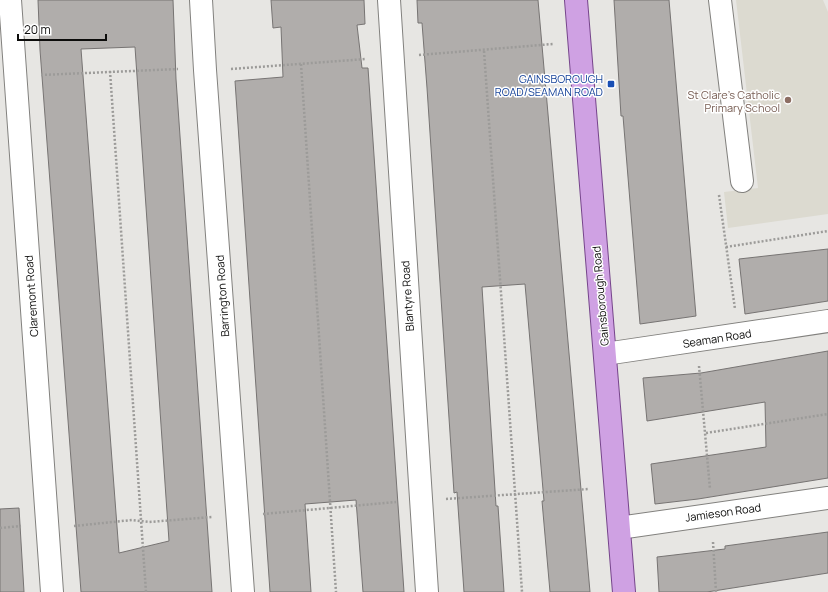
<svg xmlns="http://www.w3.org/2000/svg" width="828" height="592" font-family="Manrope,sans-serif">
<rect width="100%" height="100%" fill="#e7e6e3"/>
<polygon fill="#dcdad0" points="736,0 823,0 828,12 828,214 728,228 724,192 758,188"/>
<g fill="#b0adab" stroke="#777473" fill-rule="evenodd">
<path d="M38,0H173L176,79L212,592H81L40,50ZM135,47L169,541L119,553L81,49Z"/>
<polygon points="271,0 364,0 365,24 357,25 362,68 368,68 404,592 363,592 356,500 305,504 311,592 270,592 235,81 283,77 281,27 273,28"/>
<polygon points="417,0 538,0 590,592 550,592 542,501 544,501 525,284 482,287 496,506 498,506 504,592 464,592 457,492 454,493 427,88 422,23 418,23"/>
<polygon points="614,0 669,0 696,316 640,324 623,116 621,116"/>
<polygon points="828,249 828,301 745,314 739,259"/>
<polygon points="828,351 828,478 698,499 655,504 651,464 766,447 765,402 647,421 643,378 701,373"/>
<polygon points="19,508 24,592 0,592 0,509"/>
<polygon points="828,532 828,573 707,592 659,592 657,557 725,549 725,546"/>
</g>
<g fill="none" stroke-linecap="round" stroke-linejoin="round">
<defs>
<g id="minor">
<polyline points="10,0 52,592"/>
<polyline points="201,0 205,70 243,592"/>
<polyline points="389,0 427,592"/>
<polyline points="720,0 742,181"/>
<polyline points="605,354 828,321"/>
<polyline points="619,528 828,498"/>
</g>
<polyline id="major" points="576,0 624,592"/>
</defs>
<use href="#minor" stroke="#82817e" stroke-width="24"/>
<use href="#major" stroke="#76458b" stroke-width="24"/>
<g stroke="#9c9b99" stroke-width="2.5" stroke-dasharray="2 2" stroke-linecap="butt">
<polyline points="484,51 522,592"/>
<polyline points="419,55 553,44"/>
<polyline points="301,64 336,592"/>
<polyline points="231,69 366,59"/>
<polyline points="110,71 146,592"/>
<polyline points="41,75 178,69"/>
<polyline points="719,195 735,309"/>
<polyline points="726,247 828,231"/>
<polyline points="699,366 710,489"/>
<polyline points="706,433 828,414"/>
<polyline points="446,499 589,489"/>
<polyline points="263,514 396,502"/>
<polyline points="74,526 132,520 149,522 212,517"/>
<polyline points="0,528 21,526"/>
<polyline points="713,542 716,592"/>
</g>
<use href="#minor" stroke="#fff" stroke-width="22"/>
<use href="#major" stroke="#cfa1e3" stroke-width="22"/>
</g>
<rect fill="#1a4fb4" stroke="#fff" stroke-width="1.5" x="607" y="80" width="8" height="8" rx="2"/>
<circle fill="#8d6e63" stroke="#fff" stroke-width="1.5" cx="788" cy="100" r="4"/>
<g text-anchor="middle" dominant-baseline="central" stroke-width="3" stroke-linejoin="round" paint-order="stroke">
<g font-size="11" fill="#164399" stroke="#fff" text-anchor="end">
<text x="603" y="78">GAINSBOROUGH<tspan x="603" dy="13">ROAD/SEAMAN ROAD</tspan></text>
</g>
<g font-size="11" fill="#785e54" stroke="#fff" text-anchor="end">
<text x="780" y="94">St Clare's Catholic<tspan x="780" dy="13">Primary School</tspan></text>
</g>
<g font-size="11" fill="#0c0c0b" stroke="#fff">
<text transform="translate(31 296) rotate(-94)">Claremont Road</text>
<text transform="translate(222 296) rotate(-94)">Barrington Road</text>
<text transform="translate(407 296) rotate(-94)">Blantyre Road</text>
<text transform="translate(600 296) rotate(-95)">Gainsborough Road</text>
<text transform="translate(717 338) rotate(-9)">Seaman Road</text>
<text transform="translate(723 512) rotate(-8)">Jamieson Road</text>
</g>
</g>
<path d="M18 34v6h88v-6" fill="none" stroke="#0c0c0b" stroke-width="2"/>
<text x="24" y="34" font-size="12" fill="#0c0c0b" stroke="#ffffff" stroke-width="3" paint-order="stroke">20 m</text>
</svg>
